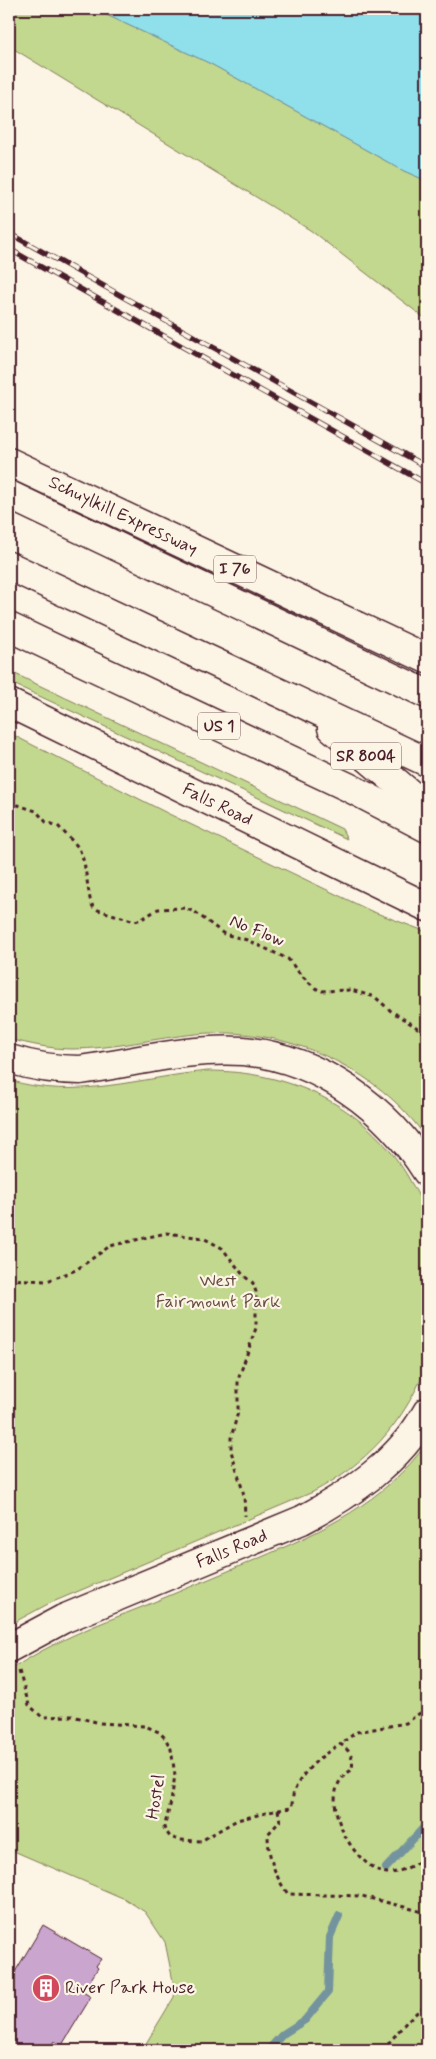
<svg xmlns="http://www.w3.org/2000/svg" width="436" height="2059" font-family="Mynerve,sans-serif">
<rect width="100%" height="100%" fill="#fcf5e5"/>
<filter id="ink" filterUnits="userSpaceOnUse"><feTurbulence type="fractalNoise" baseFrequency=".02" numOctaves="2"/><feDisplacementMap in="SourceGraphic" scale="10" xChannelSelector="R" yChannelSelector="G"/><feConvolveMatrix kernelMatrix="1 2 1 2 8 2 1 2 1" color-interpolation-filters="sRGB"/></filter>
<g filter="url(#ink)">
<g fill="#c2d88e" stroke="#867c5c">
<polygon points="9,9 94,9 211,64 404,171 427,181 427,320 310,230 9,46"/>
<polygon points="9,671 342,829 347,839 9,682"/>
<path d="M9,733L169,814L371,911L427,932V1139C378,1067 283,1025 196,1034C155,1038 114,1049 72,1049C51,1049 29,1044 9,1039Z"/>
<path d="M208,1071C288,1071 364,1104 407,1175C414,1188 425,1204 427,1220C429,1234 427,1251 427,1265C427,1298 427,1331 427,1364L425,1370C402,1425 366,1464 313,1492L48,1604L9,1625V1080C75,1101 141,1077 208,1071Z"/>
<path d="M427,1443V2050H142L174,1997L175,1991L165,1942L145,1912L125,1899L9,1849V1671C49,1643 96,1625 142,1607C180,1591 219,1575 257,1559C323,1531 384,1502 427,1443Z"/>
</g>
<polygon fill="#8fe0eb" stroke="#73939e" points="94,9 427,9 427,181 404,171 211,64"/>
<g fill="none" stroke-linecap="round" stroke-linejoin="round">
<g stroke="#73939e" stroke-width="8">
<polyline points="386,1868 427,1824"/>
<polyline points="268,2050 283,2034 305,2020 328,1992 330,1937 339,1916"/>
</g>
</g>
<polygon fill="#caa5ce" stroke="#4a1f2b" points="43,1925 101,1959 96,1966 98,1968 83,1992 91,1997 62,2045 54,2041 48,2050 9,2050 9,1982"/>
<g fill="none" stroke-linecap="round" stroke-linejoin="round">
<defs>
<g id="minor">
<path d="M9,1059C32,1066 56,1070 80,1070C133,1063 189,1047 243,1051C320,1058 387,1108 427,1172"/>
<path id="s1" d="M9,1648L63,1619L302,1520C351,1494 399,1462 427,1412"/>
</g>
<g id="major">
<path id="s2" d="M9,703L427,907"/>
</g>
<g id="highway">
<path id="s3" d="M9,462L427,659"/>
<polyline points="9,495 427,694"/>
<polyline points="9,566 427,762"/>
<polyline points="9,627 348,787 427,828"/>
<polyline points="332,728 427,808"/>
</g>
</defs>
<use href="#minor" stroke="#4a1f2b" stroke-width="31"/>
<use href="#major" stroke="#4a1f2b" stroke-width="31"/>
<use href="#highway" stroke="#4a1f2b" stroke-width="31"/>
<g stroke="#4a1f2b" stroke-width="3" stroke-dasharray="4 4" stroke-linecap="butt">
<polyline points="9,802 36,811 46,822 58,826 79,848 84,862 90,899 93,907 98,910 135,921 142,919 158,909 184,908 195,912 224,934 247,940 288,959 300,974 315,988 322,991 351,990 375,997 391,1011 427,1034"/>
<polyline points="9,1279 47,1281 76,1270 110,1246 166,1233 203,1238 222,1248 244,1276 253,1283 256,1292 256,1328 238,1380 238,1412 231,1438 231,1451 244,1495 245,1516"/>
<path d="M19,1671L29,1705L42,1717L72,1716L100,1723L145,1726L159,1732L165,1738L171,1749L175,1775L171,1802L164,1828L170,1837L179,1840L201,1841L237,1820L278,1810L280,1821L268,1834C268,1856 274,1875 288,1894L362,1896L427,1913"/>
<path d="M427,1708L406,1723L357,1732L340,1744C350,1750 354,1758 352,1770C312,1790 351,1868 387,1873C399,1874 416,1863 427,1858"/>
<path d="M278,1810L291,1808C293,1803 292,1797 294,1792C301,1772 322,1755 340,1744"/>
<polyline points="383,2050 408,2020 427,2004"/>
</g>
<use href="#minor" stroke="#fcf5e5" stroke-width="28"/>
<use href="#major" stroke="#fcf5e5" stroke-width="28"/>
<use href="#highway" stroke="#fcf5e5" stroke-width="28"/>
<defs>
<g id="rail">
<polyline points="9,233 427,467"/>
<polyline points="9,249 427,484"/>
</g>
</defs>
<use href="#rail" stroke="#4a1f2b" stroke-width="5.5"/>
<use href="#rail" stroke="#fcf5e5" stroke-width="4" stroke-dasharray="11" stroke-linecap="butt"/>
</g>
</g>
<defs>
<symbol id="building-disc" viewBox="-11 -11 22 22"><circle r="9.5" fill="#d1495b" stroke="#fcf5e5"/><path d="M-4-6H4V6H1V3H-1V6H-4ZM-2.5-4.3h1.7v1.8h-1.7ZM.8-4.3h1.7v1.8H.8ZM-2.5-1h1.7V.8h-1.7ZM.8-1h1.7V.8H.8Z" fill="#fff"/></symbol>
</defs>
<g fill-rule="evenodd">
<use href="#building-disc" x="30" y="1972" width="32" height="32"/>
</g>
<g text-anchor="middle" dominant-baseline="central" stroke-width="4.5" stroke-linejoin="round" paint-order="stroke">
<g fill="#fcf5e5" stroke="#7f5f63" stroke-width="1">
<rect x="214" y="555.5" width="42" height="27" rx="4"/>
<rect x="198" y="712.5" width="42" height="27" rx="4"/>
<rect x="331" y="742.5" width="70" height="27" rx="4"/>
</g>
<g font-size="16" font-weight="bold" fill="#4a1f2b">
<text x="235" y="569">I 76</text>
<text x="219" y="726">US 1</text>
<text x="366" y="756">SR 8004</text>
</g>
<g font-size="18" fill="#4a1f2b" stroke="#fcf5e5">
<text stroke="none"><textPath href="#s3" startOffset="126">Schuylkill Expressway</textPath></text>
<text stroke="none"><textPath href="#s2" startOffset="232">Falls Road</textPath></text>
<text transform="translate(257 931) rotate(22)">No Flow</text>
<text stroke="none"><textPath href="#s1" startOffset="244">Falls Road</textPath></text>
<text transform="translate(156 1797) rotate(-81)">Hostel</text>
</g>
<g font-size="18" fill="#684d44" stroke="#fcf5e5">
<text x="218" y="1281">West<tspan x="218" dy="21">Fairmount Park</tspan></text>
</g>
<g font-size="18" fill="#4a1f2b" stroke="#fcf5e5" text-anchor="start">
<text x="65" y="1988">River Park House</text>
</g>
</g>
<rect width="436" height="2059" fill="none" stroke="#fcf5e5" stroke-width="30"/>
<rect x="15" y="15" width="406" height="2029" fill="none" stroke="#4a1f2b" stroke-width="2" filter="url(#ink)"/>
</svg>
